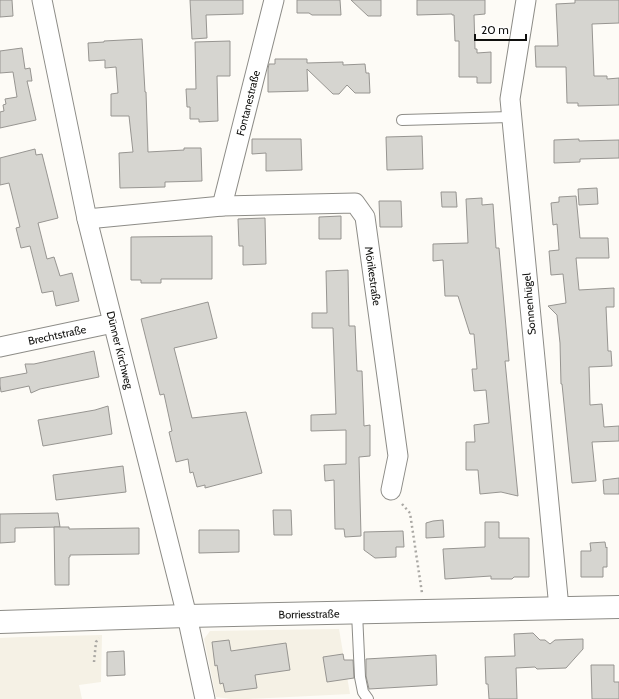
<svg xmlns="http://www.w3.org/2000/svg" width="619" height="699" font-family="Cabin,sans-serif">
<rect width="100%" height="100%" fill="#fdfbf6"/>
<g fill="#f5f1e5">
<polygon points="339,629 350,694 248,699 231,699 216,697 204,639 210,631"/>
<polygon points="102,635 101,682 79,685 82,699 0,699 0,638 20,637"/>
</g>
<g fill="#d6d5d0" stroke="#979591">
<polygon points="0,0 12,0 13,16 0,17"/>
<polygon points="190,0 243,0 243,14 206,15 207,38 192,39"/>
<polygon points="297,0 340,0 341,15 312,15 309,13 297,13"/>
<polygon points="351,0 381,0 381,16 368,16"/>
<polygon points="417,0 485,0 485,14 474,15 475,49 477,49 477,53 491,52 491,83 477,83 477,77 459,77 459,41 455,41 454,15 452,15 452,14 417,15"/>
<polygon points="575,0 619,0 619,23 592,24 594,76 607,76 607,79 619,78 619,105 578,106 578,103 567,103 566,67 536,67 535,46 558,46 556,4 575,3"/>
<polygon points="142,39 145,92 146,92 148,152 184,150 184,148 201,148 202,181 165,182 165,187 120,188 119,153 133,152 129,116 111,116 111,94 118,93 116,67 105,68 105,60 89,61 88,43 104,42 104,41"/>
<polygon points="230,41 230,76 217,76 218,121 199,122 199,119 190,119 190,107 187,107 186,89 196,89 195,42"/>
<polygon points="22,48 25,69 30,68 32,81 27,81 36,120 0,128 0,112 4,111 3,105 6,104 5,99 17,97 13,72 0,73 0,51"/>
<polygon points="275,59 307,59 307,63 343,62 343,65 365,64 366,73 369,73 370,93 355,93 347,85 339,94 333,94 307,69 308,91 268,92 268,69 269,64 275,64"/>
<polygon points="422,136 423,169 387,170 386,137"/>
<polygon points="252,139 301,139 302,170 266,171 266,153 252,154"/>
<polygon points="579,139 579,141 619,140 619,158 580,159 580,162 554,163 554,140"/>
<polygon points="35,149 36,155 42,154 58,218 38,223 47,259 54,257 60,276 72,273 79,301 56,306 53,291 42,293 30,246 21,248 16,228 20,227 9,183 0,185 0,158"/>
<polygon points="597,188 598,204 579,205 578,189"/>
<polygon points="441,192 456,192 457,207 442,207"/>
<polygon points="576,196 580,238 608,238 609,258 576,258 579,290 614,288 614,307 606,307 608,351 611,351 612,366 589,367 590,405 602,404 604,427 619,426 619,441 592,442 596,481 572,483 562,384 561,384 560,343 557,315 548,306 566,303 563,274 551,275 549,251 559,250 557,224 553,225 551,203 559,202 559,197"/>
<polygon points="482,198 482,205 493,204 496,248 499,248 509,361 505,361 518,496 501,492 480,494 478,470 466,470 466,442 475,442 474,425 489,423 486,390 474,391 472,369 477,369 474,334 470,334 458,296 445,296 443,260 433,261 433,244 468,243 466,199"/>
<polygon points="379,201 401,201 402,227 380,227"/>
<polygon points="341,216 341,239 319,239 319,217"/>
<polygon points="265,218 266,264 243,265 243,246 239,246 238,219"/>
<polygon points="212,236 212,279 161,279 161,283 141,283 141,280 131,280 131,237"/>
<polygon points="348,270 349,326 355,326 357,371 362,371 364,426 370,425 370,456 359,457 361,536 345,537 344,529 335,529 334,480 325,481 324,465 346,464 346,430 311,431 311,415 336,414 333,328 312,328 312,313 327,313 326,271"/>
<polygon points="208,302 217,338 174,348 192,418 246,412 262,473 205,488 205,485 197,487 193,472 190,473 188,459 176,462 169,432 172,431 164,394 160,395 141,319"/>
<polygon points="94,351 99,377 40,389 31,393 29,386 1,392 0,385 0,378 27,373 25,364 34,364"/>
<polygon points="108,406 112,434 43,446 38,420 95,410"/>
<polygon points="123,466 126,492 56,500 53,475"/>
<polygon points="619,478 619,494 604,494 603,480"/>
<polygon points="273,510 291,510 292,535 274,535"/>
<polygon points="58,513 60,527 15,528 15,542 0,543 0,514"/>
<polygon points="443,520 444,537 426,538 426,523 433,521"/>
<polygon points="485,522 499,522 499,538 529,538 529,577 514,577 512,579 491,579 491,576 445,579 443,549 485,547"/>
<polygon points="54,527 69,527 69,529 139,528 139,554 70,555 70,557 69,557 69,585 55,585"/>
<polygon points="199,530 239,530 239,552 199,553"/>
<polygon points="403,531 404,547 396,547 396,557 375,558 364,550 364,532"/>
<polygon points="605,542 606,548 607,547 607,567 603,567 603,577 581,577 581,551 591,551 590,543"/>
<polygon points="533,633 540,640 545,640 550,644 555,640 583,639 583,649 566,668 537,669 535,667 516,668 517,699 489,699 488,684 486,684 485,657 515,656 514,634"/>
<polygon points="229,640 231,651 286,643 290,670 255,675 257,688 225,692 223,683 220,684 217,665 215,666 212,642"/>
<polygon points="124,651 125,675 107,676 107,652"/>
<polygon points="343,654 344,660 353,660 354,678 327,682 323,657"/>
<polygon points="436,655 437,685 369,689 366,676 366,659"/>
<polygon points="591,665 614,665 614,682 619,682 619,699 592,699"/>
</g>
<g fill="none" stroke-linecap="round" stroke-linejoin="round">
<defs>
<g id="lane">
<polyline points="402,120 512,117"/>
<polyline points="357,613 360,677 363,692 368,699"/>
</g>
<g id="street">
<polyline points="42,0 87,219 187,616 205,699"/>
<polyline points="526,0 510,99 559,608"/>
<polyline points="222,206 274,0"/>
<polyline points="87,219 222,206 355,203 365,217 398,456 391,490"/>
<polyline points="0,347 113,323"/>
</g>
<polyline id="secondary" points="0,622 187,616 619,607"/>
</defs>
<use href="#lane" stroke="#8d8c87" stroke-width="12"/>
<use href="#street" stroke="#8d8c87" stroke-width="21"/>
<use href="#secondary" stroke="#8d8c87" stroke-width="24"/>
<g stroke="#aaa8a4" stroke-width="2.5" stroke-dasharray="2 3" stroke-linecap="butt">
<polyline points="402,504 410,513 422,593"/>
<polyline points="94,662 96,642 99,638"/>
</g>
<use href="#lane" stroke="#fff" stroke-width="10"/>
<use href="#street" stroke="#fff" stroke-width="19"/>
<use href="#secondary" stroke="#fff" stroke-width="22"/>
</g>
<g text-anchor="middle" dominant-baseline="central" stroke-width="3.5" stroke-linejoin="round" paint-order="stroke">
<g font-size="11" fill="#10100e" stroke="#fff">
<text transform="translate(248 103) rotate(-76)">Fontanestraße</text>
<text transform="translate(373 276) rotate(82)">Mörikestraße</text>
<text transform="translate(529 304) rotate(-95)">Sonnenhügel</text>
<text transform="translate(57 335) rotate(-12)">Brechtstraße</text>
<text transform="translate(120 350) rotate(76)">Dünner Kirchweg</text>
<text transform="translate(309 614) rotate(-1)">Borriesstraße</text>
</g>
</g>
<path d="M475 34v6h51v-6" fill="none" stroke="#10100e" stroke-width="2"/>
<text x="481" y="34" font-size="12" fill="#10100e" stroke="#ffffff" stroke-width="3" paint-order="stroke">20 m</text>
</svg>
